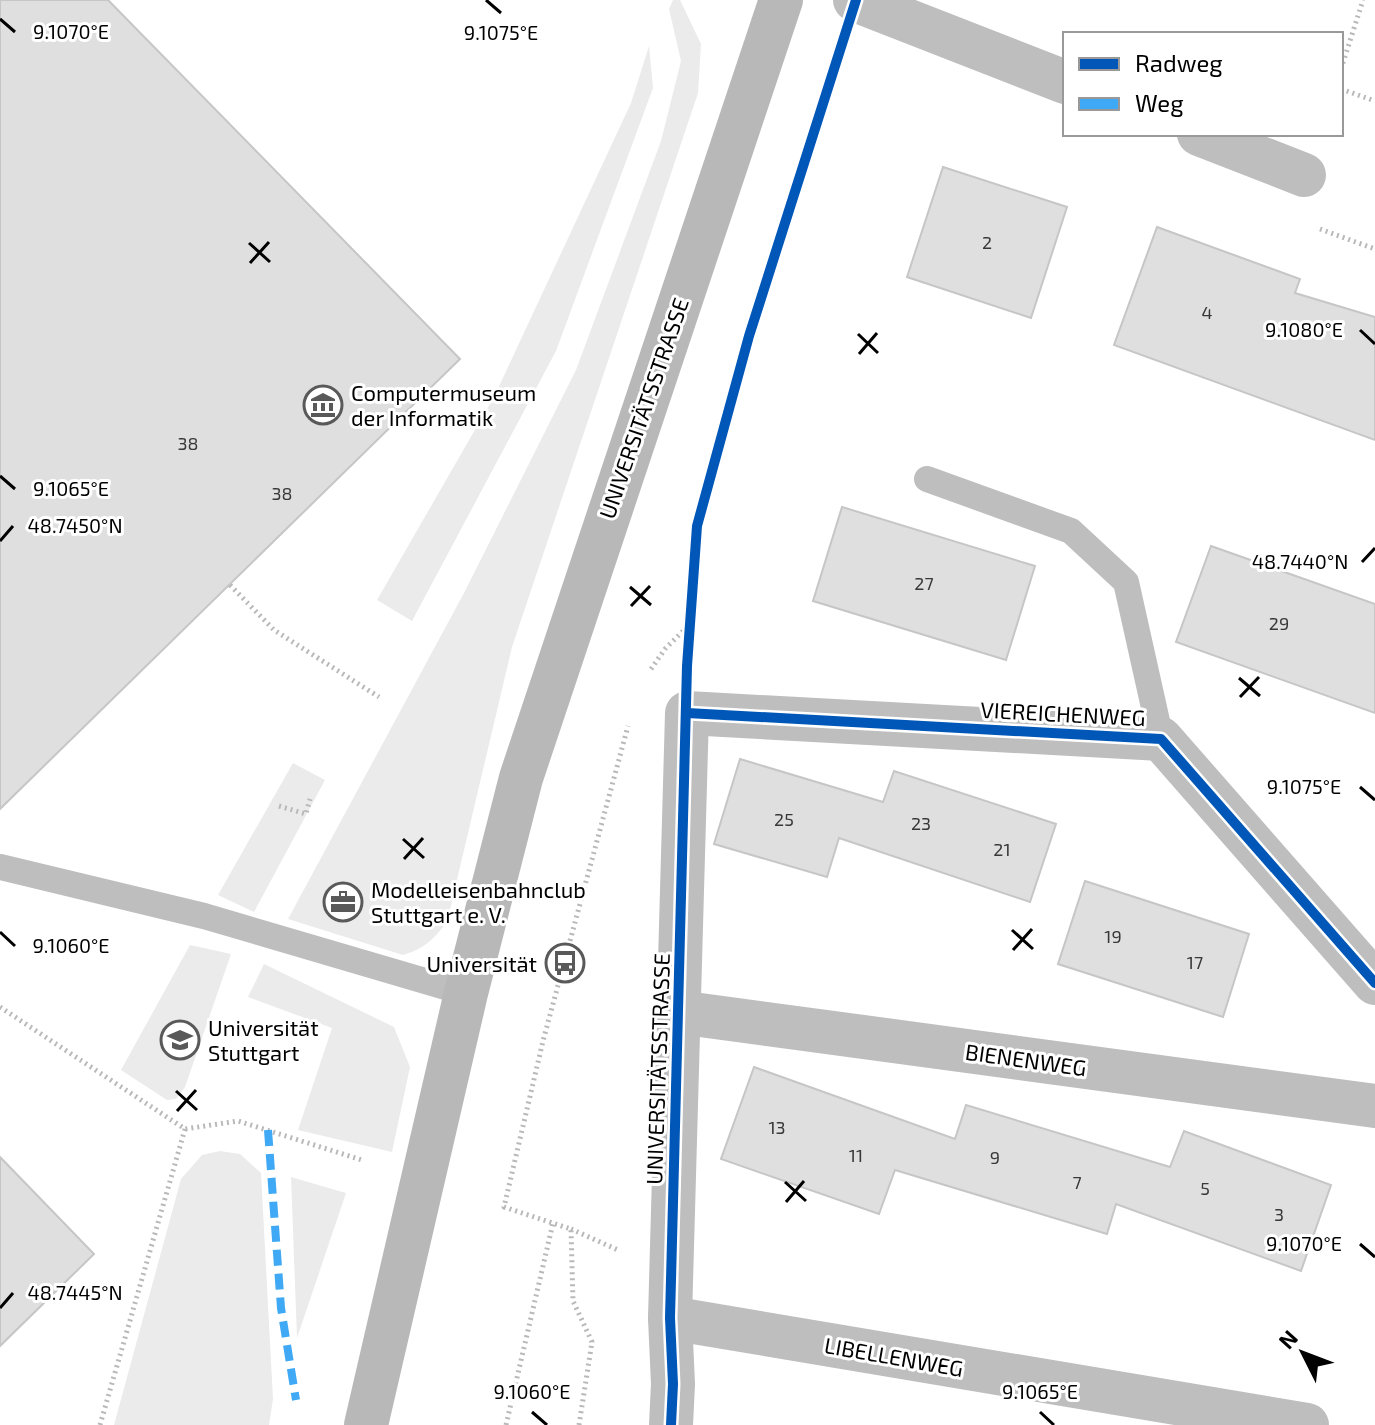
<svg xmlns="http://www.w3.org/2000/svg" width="1375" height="1425" font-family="'Exo 2',sans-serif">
<rect width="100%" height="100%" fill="#fff"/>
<g fill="#ebebeb">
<path d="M673,0H680L701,44L698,93L512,647L447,922C434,939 424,949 403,955L288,919L464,593L576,370L661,141L681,61L669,9Z"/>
<polygon points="649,46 653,88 556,351 412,621 377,600 495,395 631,103"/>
<polygon points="293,763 325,780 254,912 218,895"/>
<polygon points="190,945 231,954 185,1087 176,1099 167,1100 121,1070"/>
<polygon points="264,964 394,1027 410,1067 392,1152 298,1130 332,1028 248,997"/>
<polygon points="220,1151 240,1154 261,1173 273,1399 269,1425 114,1425 181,1179 202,1155"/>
<polygon points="291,1177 346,1193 297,1338"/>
</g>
<g fill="#dfdfdf" stroke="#c6c6c6" stroke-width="2">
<polygon points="0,0 108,0 460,359 0,809"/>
<polygon points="943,167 1067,207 1031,318 907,277"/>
<polygon points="1157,227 1300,279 1295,293 1375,317 1375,440 1114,345"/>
<polygon points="842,507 1035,566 1006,660 813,601"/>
<polygon points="1211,546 1375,604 1375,713 1176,642"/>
<polygon points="740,759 883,802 894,771 1056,824 1030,902 839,838 827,877 714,844"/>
<polygon points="1085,881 1249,934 1223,1017 1058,964"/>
<polygon points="754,1067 955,1139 966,1105 1170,1167 1184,1131 1331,1185 1301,1271 1116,1204 1107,1234 895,1170 879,1214 721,1159"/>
<polygon points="0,1157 94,1254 0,1346"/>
</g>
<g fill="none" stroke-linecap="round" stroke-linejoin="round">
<g stroke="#b9b9b9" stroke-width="5" stroke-dasharray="2 4" stroke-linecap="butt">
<polyline points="1341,69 1363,0"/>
<polyline points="1341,89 1375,101"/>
<polyline points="1320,229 1375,249"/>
<polyline points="230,585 274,630 379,697"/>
<polyline points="651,669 665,649 689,625"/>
<polyline points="279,806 306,814 310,799"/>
<polyline points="0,1007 185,1129 238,1121 362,1160"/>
<polyline points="571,1229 618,1250"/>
<polyline points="100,1425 185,1129"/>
<polyline points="506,1425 553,1223"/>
<polyline points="579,1425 592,1342 573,1301 571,1229 504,1207 543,1041 628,726"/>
</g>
<g stroke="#bebebe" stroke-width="26">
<polyline points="927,479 1071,531 1126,582 1161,739"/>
<polyline points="0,867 204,916 466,993"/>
</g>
<g stroke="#bebebe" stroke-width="44">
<polyline points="855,0 1065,82"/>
<polyline points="1199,134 1304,175"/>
<polyline points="678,1012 1375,1106"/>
<polyline points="670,1318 1307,1425"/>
<polyline points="671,1425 673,1384 670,1318 687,713 1161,739 1375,983"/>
</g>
<polyline stroke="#b8b8b8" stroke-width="44" points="366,1425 466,993 521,778 781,0"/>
<polyline stroke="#3fa9f5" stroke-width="8" stroke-dasharray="16 8" stroke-linecap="butt" points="268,1130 281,1308 296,1400"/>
<defs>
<g id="cycleway">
<polyline points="687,713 1161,739 1375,983"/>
<polyline points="671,1425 673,1384 670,1318 687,666 697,526 749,336 856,0"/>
</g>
</defs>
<use href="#cycleway" stroke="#fff" stroke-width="15"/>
<use href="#cycleway" stroke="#0057b8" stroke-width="10"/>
</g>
<path fill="none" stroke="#000" stroke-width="3" d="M486,0L501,13M0,19L15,32M249,243L270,262M250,263L269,242M1360,330L1375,344M858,334L878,353M859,354L877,333M0,476L15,489M0,541L13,526M1362,562L1375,548M630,587L651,605M631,606L650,586M1239,678L1260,696M1240,697L1259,677M1360,787L1375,800M403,839L424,858M404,859L423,838M1012,930L1033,949M0,932L15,946M1013,950L1032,929M176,1091L197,1110M177,1111L196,1090M785,1182L806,1201M786,1202L804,1181M1360,1244L1375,1257M0,1308L13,1293M532,1412L547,1425M1040,1412L1054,1425"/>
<defs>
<symbol id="museum-ring" viewBox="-11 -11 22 22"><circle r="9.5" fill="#fff" stroke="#595959" stroke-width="1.5"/><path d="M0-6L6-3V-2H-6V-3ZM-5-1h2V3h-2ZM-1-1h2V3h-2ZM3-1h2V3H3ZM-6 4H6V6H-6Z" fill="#595959"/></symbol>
<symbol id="office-ring" viewBox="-11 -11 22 22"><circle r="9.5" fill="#fff" stroke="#595959" stroke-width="1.5"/><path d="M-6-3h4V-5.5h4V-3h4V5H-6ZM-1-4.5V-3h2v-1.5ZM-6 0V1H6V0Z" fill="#595959"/></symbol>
<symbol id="bus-ring" viewBox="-11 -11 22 22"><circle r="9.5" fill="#fff" stroke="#595959" stroke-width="1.5"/><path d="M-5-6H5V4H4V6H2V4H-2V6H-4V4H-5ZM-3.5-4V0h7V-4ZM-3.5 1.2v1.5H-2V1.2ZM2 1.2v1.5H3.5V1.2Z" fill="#595959"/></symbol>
<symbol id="university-ring" viewBox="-11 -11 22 22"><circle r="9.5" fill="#fff" stroke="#595959" stroke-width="1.5"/><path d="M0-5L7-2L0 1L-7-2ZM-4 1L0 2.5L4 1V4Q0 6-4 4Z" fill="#595959"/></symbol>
</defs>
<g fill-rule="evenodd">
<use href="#museum-ring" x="301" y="383" width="44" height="44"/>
<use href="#office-ring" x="321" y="880" width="44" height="44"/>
<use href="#bus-ring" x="543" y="941" width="44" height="44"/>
<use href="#university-ring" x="158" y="1018" width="44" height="44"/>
</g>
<g text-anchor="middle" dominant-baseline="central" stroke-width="6" stroke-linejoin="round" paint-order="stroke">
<g font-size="18" fill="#383838">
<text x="987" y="242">2</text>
<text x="1207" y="312">4</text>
<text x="188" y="443">38</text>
<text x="282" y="493">38</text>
<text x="924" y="583">27</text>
<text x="1279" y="623">29</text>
<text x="784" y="819">25</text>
<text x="921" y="823">23</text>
<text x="1002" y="849">21</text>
<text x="1113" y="936">19</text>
<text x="1195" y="962">17</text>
<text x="777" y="1127">13</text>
<text x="856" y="1155">11</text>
<text x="995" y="1157">9</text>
<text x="1077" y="1182">7</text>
<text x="1205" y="1188">5</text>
<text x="1279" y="1214">3</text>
</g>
<g font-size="22" fill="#000" stroke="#fff" text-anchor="start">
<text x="351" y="392">Computermuseum<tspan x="351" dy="25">der Informatik</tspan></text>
<text x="371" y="889">Modelleisenbahnclub<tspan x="371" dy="25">Stuttgart e. V.</tspan></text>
<text x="537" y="963" text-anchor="end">Universität</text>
<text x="208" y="1027">Universität<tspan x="208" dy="25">Stuttgart</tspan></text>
</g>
<g font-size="22" fill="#000" stroke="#fff">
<text transform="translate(643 408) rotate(-71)">UNIVERSITÄTSSTRASSE</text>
<text transform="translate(1063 713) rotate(3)">VIEREICHENWEG</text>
<text transform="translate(1026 1059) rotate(8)">BIENENWEG</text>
<text transform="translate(657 1069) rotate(-88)">UNIVERSITÄTSSTRASSE</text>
<text transform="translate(894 1356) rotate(10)">LIBELLENWEG</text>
</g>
</g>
<g font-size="20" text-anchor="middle" fill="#000" stroke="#fff" stroke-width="6" stroke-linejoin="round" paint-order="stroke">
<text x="71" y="39">9.1070°E</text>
<text x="501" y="40">9.1075°E</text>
<text x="1304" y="337">9.1080°E</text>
<text x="71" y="496">9.1065°E</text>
<text x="75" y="533">48.7450°N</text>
<text x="1300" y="569">48.7440°N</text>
<text x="1304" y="794">9.1075°E</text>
<text x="71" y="953">9.1060°E</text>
<text x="1304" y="1251">9.1070°E</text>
<text x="75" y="1300">48.7445°N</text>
<text x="532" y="1399">9.1060°E</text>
<text x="1040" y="1399">9.1065°E</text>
</g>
<rect x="1063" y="32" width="280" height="104" fill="#ffffff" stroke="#999999" stroke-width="2"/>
<rect x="1079" y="58" width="40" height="12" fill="#0057b8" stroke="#999999" stroke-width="2"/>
<text x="1135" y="72" font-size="24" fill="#000000">Radweg</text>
<rect x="1079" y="98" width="40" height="12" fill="#3fa9f5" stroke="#999999" stroke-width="2"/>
<text x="1135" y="112" font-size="24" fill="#000000">Weg</text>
<g transform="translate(1303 1353) rotate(312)" stroke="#ffffff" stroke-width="6" paint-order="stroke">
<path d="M0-6L14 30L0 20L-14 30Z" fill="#000000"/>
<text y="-12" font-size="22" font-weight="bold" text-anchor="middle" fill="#000000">N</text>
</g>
</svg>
